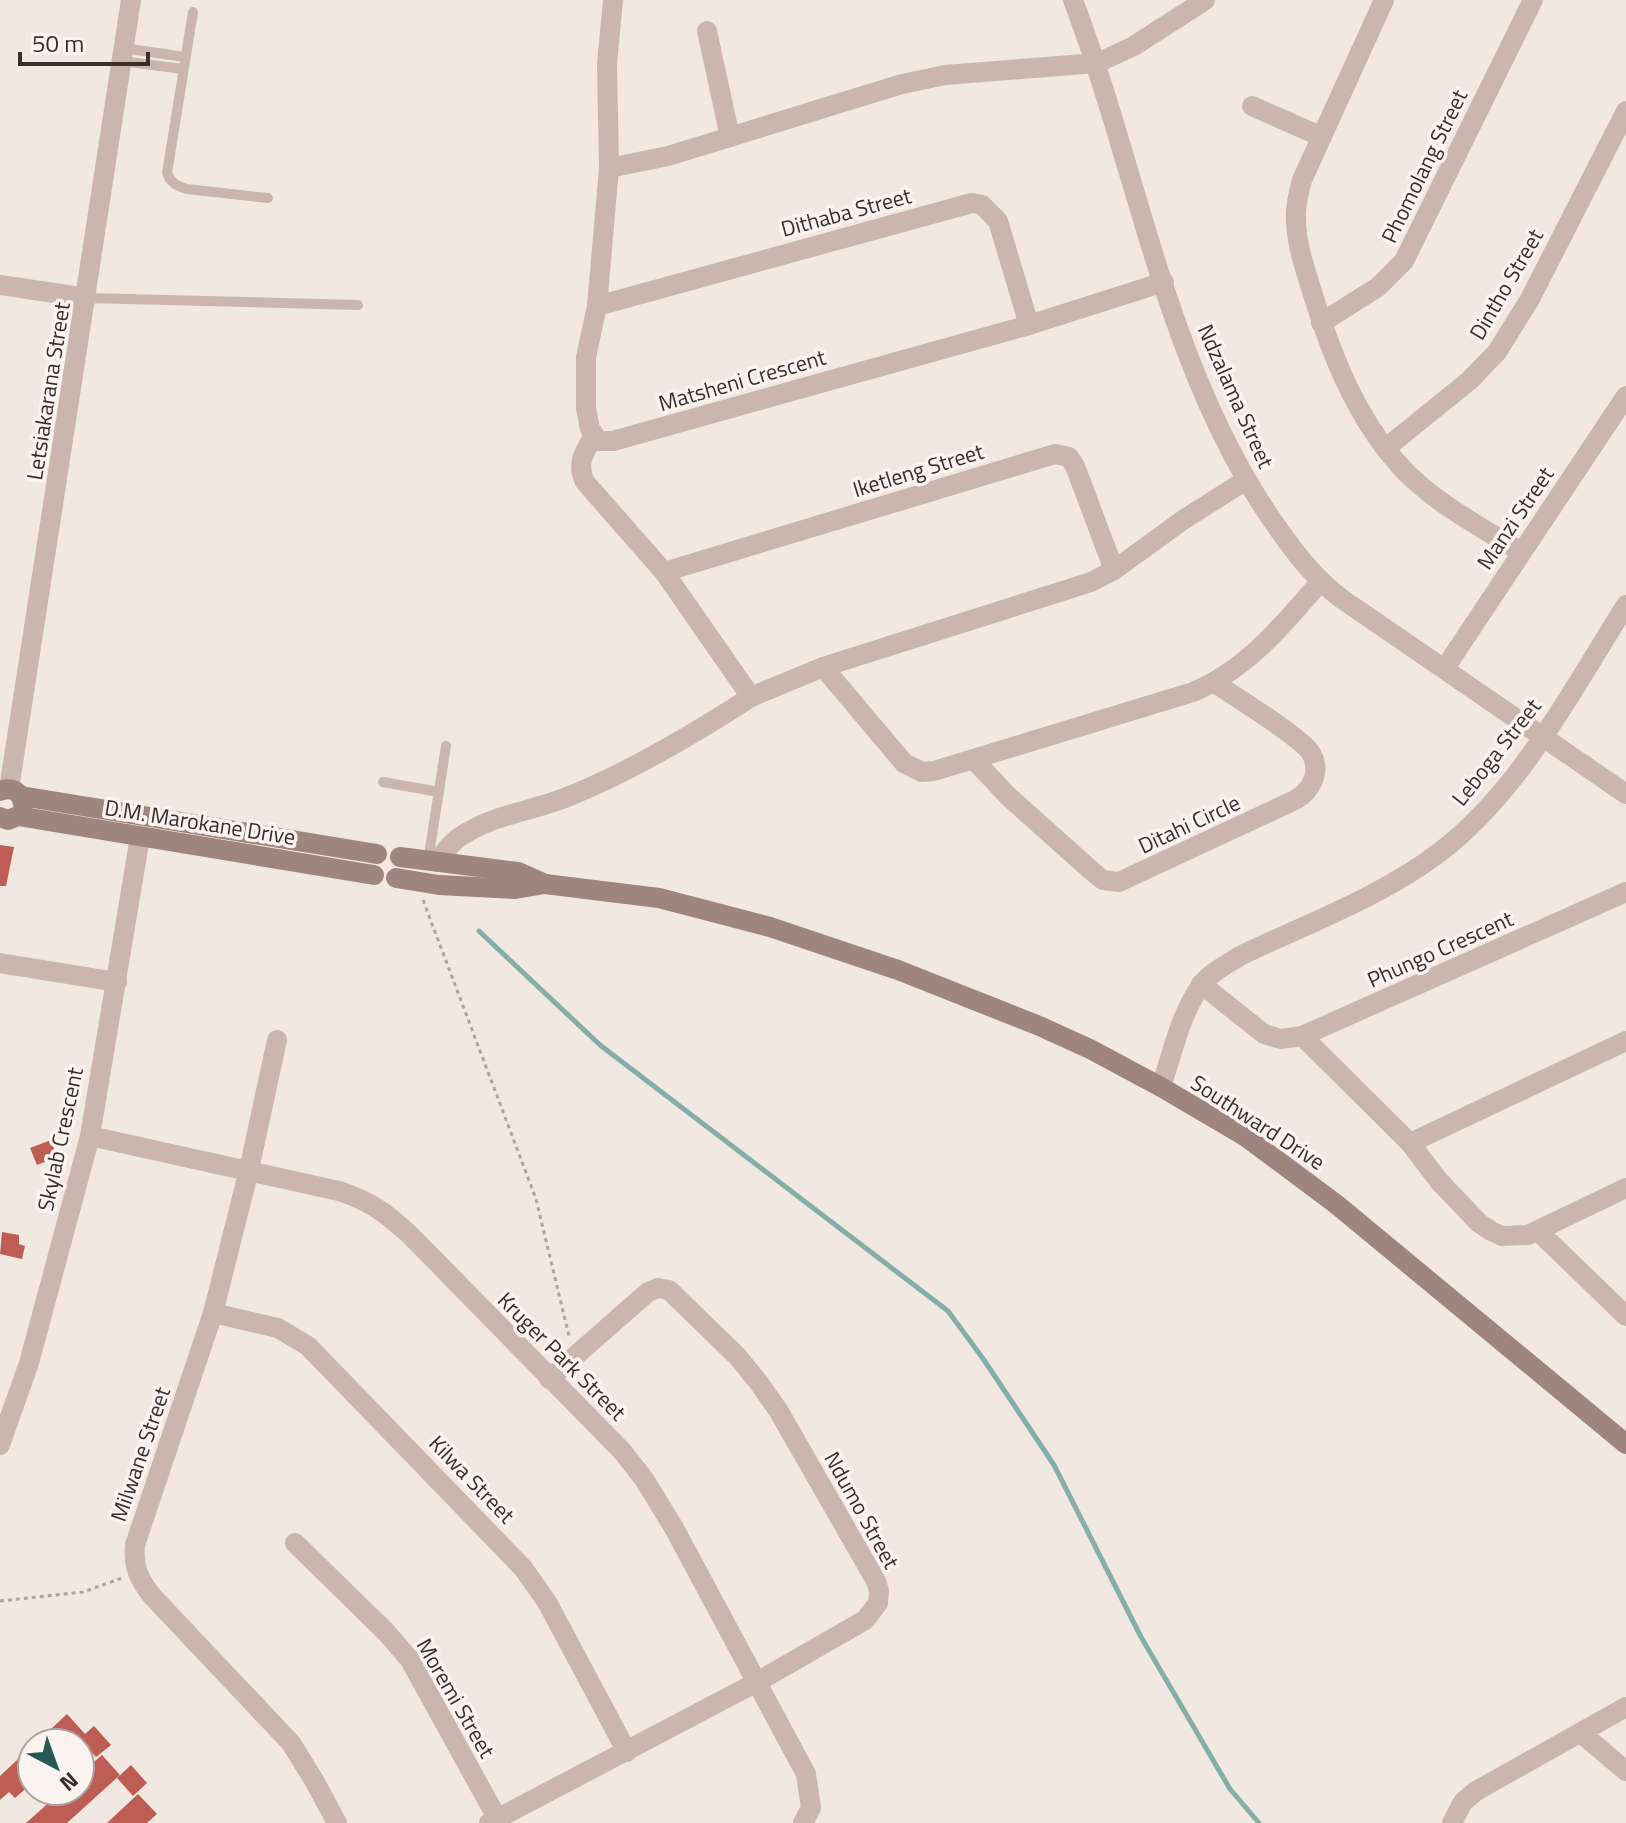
<svg xmlns="http://www.w3.org/2000/svg" width="1626" height="1823" font-family="'Titillium Web',sans-serif">
<rect width="100%" height="100%" fill="#f2e8e2"/>
<g fill="none" stroke-linecap="round" stroke-linejoin="round">
<polyline stroke="#83aea9" stroke-width="5" points="479,931 600,1045 948,1311 984,1360 1054,1465 1141,1637 1230,1789 1259,1823"/>
</g>
<g fill="#be5d54">
<polygon points="0,845 14,847 6,886 0,886"/>
<polygon points="51,1140 57,1157 37,1165 30,1148"/>
<polygon points="2,1232 19,1235 19,1244 25,1246 22,1259 0,1254"/>
<polygon points="67,1714 85,1734 94,1726 111,1745 96,1757 83,1743 36,1743"/>
<polygon points="32,1746 32,1783 15,1798 9,1792 0,1800 0,1776"/>
<polygon points="102,1755 120,1775 67,1823 26,1823 62,1791 80,1791 80,1774"/>
<polygon points="131,1765 147,1783 133,1796 117,1778"/>
<polygon points="138,1794 157,1814 147,1823 107,1823"/>
</g>
<g fill="none" stroke-linecap="round" stroke-linejoin="round">
<g stroke="#b6a098" stroke-width="3" stroke-dasharray="4 4" stroke-linecap="butt">
<polyline points="423,900 536,1199 569,1336"/>
<polyline points="0,1601 83,1592 122,1578"/>
</g>
<g stroke="#cab6ae" stroke-width="10">
<path d="M193,12L167,173C171,184 178,186 187,189L268,198"/>
<polyline points="123,48 185,57"/>
<polyline points="121,61 183,69"/>
<polyline points="87,298 358,305"/>
<polyline points="383,782 439,792"/>
<polyline points="428,861 446,746"/>
</g>
<g stroke="#cab6ae" stroke-width="20">
<polyline points="613,0 607,64 609,168 597,306 586,357 586,408 590,429 599,441 613,441 1029,325 1164,282"/>
<path d="M1073,0C1139,174 1168,374 1277,527C1296,554 1315,579 1342,599L1626,794"/>
<path d="M1384,0L1302,180C1298,194 1295,208 1296,222C1297,245 1304,266 1311,288C1330,351 1355,417 1401,467C1434,503 1480,526 1521,552"/>
<polyline points="707,31 730,137"/>
<polyline points="1252,106 1322,137"/>
<polyline points="609,168 668,156 902,84 945,75 1097,63 1134,46 1205,0"/>
<polyline points="0,285 87,298"/>
<polyline points="597,306 972,203 982,205 998,221 1029,325"/>
<polyline points="1321,323 1378,287 1404,261 1533,0"/>
<path d="M594,436C584,452 576,464 585,482L664,572L751,697L823,667L1091,582L1114,570L1183,520L1246,480"/>
<polyline points="1386,448 1470,380 1497,352 1530,299 1626,111"/>
<polyline points="664,572 1055,454 1069,457 1075,466 1114,570"/>
<path d="M823,667L904,763L922,772L934,771L1193,692C1246,670 1283,625 1320,582"/>
<polyline points="1445,668 1626,396"/>
<path d="M974,760L1009,797L1093,872L1103,880L1119,882L1295,800C1311,791 1322,772 1311,753C1301,737 1234,696 1215,683"/>
<polyline points="9,789 131,0"/>
<path d="M438,862C446,849 454,839 468,832C500,813 538,810 572,795C631,771 697,732 751,697"/>
<polyline points="0,963 117,982"/>
<polyline points="1201,984 1264,1034 1281,1039 1302,1036 1626,892"/>
<polyline points="1302,1036 1410,1143 1439,1181 1479,1223 1491,1231 1502,1236 1528,1235 1626,1188"/>
<path d="M277,1040L249,1170L213,1313L135,1545C133,1567 139,1580 153,1597L291,1743L315,1782L337,1823"/>
<path d="M1161,1087C1172,1055 1180,1015 1200,987C1209,973 1226,965 1240,956C1304,925 1383,896 1440,852C1521,790 1572,690 1626,605"/>
<path d="M90,1136L339,1191C370,1201 386,1213 410,1235L622,1451L644,1479L674,1528L806,1774L811,1808L803,1823"/>
<polyline points="1410,1143 1626,1041"/>
<polyline points="1539,1232 1626,1316"/>
<polyline points="213,1313 278,1328 308,1346 523,1568 547,1602 627,1752"/>
<polyline points="0,1445 29,1363 90,1136 140,837"/>
<polyline points="295,1543 386,1632 410,1660 497,1818"/>
<polyline points="1581,1733 1626,1771"/>
<polyline points="489,1823 757,1682 865,1620 878,1603 879,1591 876,1581 778,1410 759,1383 737,1356 669,1290 658,1288 648,1292 549,1379"/>
<polyline points="1452,1823 1463,1802 1476,1791 1626,1707"/>
</g>
<g stroke="#9e867f" stroke-width="20">
<path d="M0,791C12,786 22,792 23,805"/>
<polyline points="21,796 377,854"/>
<polyline points="0,817 8,820 18,816 374,875"/>
<polyline points="400,857 518,872 545,884"/>
<polyline points="396,878 439,885 515,889 545,884 659,898 770,927 898,970 1037,1025 1090,1049 1161,1087 1246,1137 1336,1204 1626,1444"/>
</g>
</g>
<g text-anchor="middle" dominant-baseline="central" stroke-width="7" stroke-linejoin="round" paint-order="stroke">
<g font-size="22" fill="#392e2c" stroke="#faf3ef">
<text transform="translate(1424 166) rotate(-64)">Phomolang Street</text>
<text transform="translate(846 212) rotate(-15)">Dithaba Street</text>
<text transform="translate(1506 284) rotate(-60)">Dintho Street</text>
<text transform="translate(742 380) rotate(-16)">Matsheni Crescent</text>
<text transform="translate(48 391) rotate(-81)">Letsiakarana Street</text>
<text transform="translate(1236 396) rotate(66)">Ndzalama Street</text>
<text transform="translate(918 470) rotate(-17)">Iketleng Street</text>
<text transform="translate(1515 518) rotate(-56)">Manzi Street</text>
<text transform="translate(1496 752) rotate(-52)">Leboga Street</text>
<text transform="translate(200 822) rotate(9)">D.M. Marokane Drive</text>
<text transform="translate(1189 824) rotate(-25)">Ditahi Circle</text>
<text transform="translate(1440 949) rotate(-24)">Phungo Crescent</text>
<text transform="translate(1258 1122) rotate(33)">Southward Drive</text>
<text transform="translate(60 1139) rotate(-78)">Skylab Crescent</text>
<text transform="translate(562 1356) rotate(45)">Kruger Park Street</text>
<text transform="translate(140 1454) rotate(-71)">Milwane Street</text>
<text transform="translate(472 1479) rotate(46)">Kilwa Street</text>
<text transform="translate(862 1510) rotate(61)">Ndumo Street</text>
<text transform="translate(456 1698) rotate(60)">Moremi Street</text>
</g>
</g>
<g transform="translate(56 1767) rotate(139)"><circle r="38" fill="#faf3ef" stroke="#ada4a1" stroke-width="2"/>
<path d="M0-6L14 30L0 20L-14 30Z" fill="#245954"/>
<text y="-12" font-size="22" font-weight="bold" text-anchor="middle" fill="#392e2c">N</text>
</g>
<path d="M20 52v12h128v-12" fill="none" stroke="#392e2c" stroke-width="4"/>
<text x="32" y="52" font-size="24" fill="#392e2c" stroke="#faf3ef" stroke-width="6" paint-order="stroke">50 m</text>
</svg>
